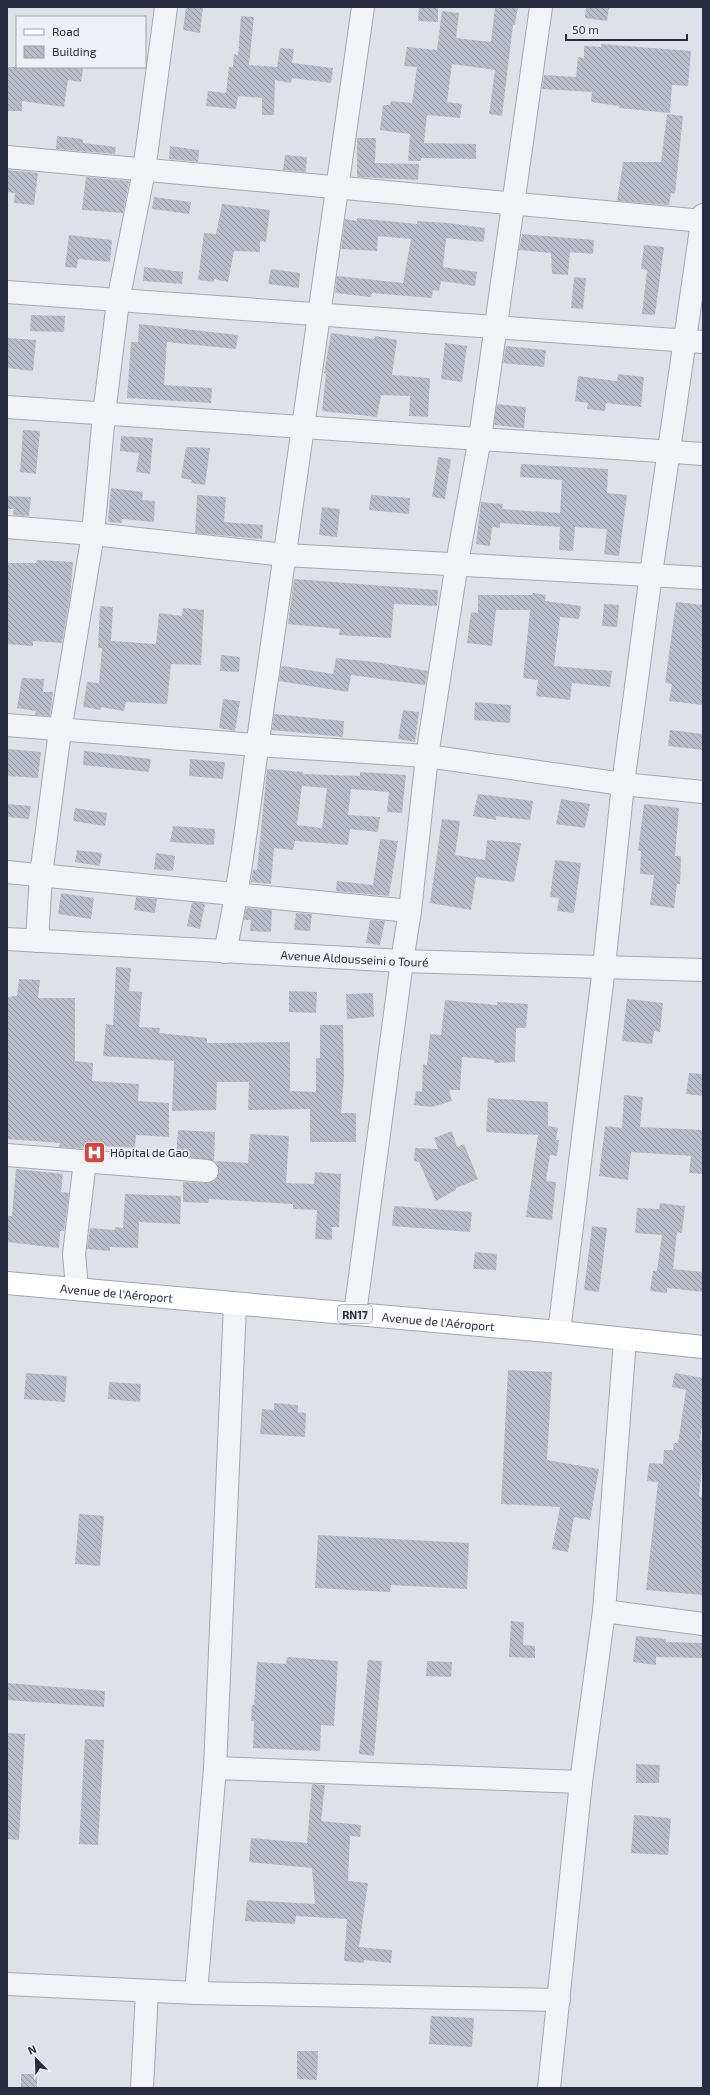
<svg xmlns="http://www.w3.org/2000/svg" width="710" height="2095" font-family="'Exo 2',sans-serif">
<defs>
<pattern id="building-back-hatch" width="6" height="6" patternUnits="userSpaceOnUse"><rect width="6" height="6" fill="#b9bcc9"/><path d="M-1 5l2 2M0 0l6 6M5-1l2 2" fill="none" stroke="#9699a5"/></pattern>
</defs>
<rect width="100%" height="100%" fill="#dfe1e9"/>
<g fill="url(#building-back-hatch)" fill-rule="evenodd">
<polygon points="186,7 203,7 200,33 183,30"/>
<polygon points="419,7 438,7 438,22 418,21"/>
<polygon points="495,7 518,7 515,25 513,25 502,116 489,114 495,70 452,64 447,102 462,104 460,118 427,115 424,143 476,144 476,159 421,158 421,161 408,161 410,134 380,130 383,105 390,105 391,101 412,103 417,67 404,66 407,47 437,50 442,11 459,13 456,38 491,42"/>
<polygon points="586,7 609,7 607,21 585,18"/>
<polygon points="241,16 254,17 249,65 277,67 280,48 294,49 292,63 333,68 331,83 292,78 291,83 275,80 274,115 262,115 262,98 238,96 236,109 206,106 208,91 226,93 229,67 233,67 234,54 238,55"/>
<polygon points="601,44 691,51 688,86 672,85 670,113 619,108 619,106 591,102 592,92 542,89 544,75 576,77 578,57 584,58 584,46 601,47"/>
<polygon points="7,67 72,67 83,69 81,82 68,80 64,107 22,101 22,111 7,111"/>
<polygon points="667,114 683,116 675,194 671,193 669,205 617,201 623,162 661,162"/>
<polygon points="57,136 83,139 83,143 116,147 115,154 56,149"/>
<polygon points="357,138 376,138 375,163 419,164 418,180 357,177"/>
<polygon points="170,146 199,150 198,162 169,159"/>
<polygon points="285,155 307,157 306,172 283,170"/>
<polygon points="7,170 38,173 34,205 14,203 15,193 7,192"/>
<polygon points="86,177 129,181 123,213 82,210"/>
<polygon points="154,197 191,202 189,214 152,209"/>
<polygon points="222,204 270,210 266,242 260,241 260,252 234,251 228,282 214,279 214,282 198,280 204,233 216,234"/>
<polygon points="357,218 417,224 417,221 447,223 485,228 484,242 446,238 443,267 477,272 475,286 441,281 439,291 433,290 432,298 372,293 371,297 335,293 337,276 403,283 411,239 378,236 377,251 341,249 345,219 357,221"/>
<polygon points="522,234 594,240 593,254 570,252 568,275 552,274 551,253 519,250"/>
<polygon points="69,235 112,240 110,262 78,259 77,268 65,267"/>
<polygon points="644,245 664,247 655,315 642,314 647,270 641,269"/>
<polygon points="144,267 183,272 182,284 143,281"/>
<polygon points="271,269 300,273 299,288 268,284"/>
<polygon points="574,277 586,278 583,309 571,308"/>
<polygon points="31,315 65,316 64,332 30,331"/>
<polygon points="139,324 238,335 236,349 167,342 164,385 212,388 211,403 127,398 131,342 138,342"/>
<polygon points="331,333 374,339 375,336 397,340 392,375 430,378 428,417 409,416 410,396 381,395 377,417 322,411 326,373 324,373"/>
<polygon points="7,338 36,340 33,371 7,368"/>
<polygon points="445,343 467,346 462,382 441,379"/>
<polygon points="506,346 546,350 544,367 503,363"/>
<polygon points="618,374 644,377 641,407 606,403 605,411 587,409 588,403 575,401 578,376 617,381"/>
<polygon points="497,404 526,407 524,428 494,425"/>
<polygon points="23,430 40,431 36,474 20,472"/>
<polygon points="121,436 153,438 150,474 136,472 139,453 120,451"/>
<polygon points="186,447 210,448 205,485 191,483 192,480 181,478"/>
<polygon points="438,457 451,459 445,499 432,497"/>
<polygon points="521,464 608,469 607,493 627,495 619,556 604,554 607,529 575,527 573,551 559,550 560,527 500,523 500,528 492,527 490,546 476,544 481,502 503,504 502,509 560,513 562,480 520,477"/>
<polygon points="111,488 143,492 142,500 155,501 154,522 122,519 122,523 108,522"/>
<polygon points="197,495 226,497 224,522 263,525 262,539 195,533"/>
<polygon points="371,495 410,498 409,514 369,510"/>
<polygon points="7,496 31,497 29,516 13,515 14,509 7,509"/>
<polygon points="322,507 340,509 337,537 319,535"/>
<polygon points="37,560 73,562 70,596 62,643 33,641 33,646 7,644 7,563 36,563"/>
<polygon points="294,579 438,590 437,606 394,604 391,638 339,635 340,629 288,624"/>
<polygon points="533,593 546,595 545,601 581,606 579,619 560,617 554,666 612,671 610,687 572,683 570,700 536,696 538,680 523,678 530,610 496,610 492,646 467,643 471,612 478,613 478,595 532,595"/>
<polygon points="676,602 703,605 703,705 669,701 672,684 665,683"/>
<polygon points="604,604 619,605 617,627 602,626"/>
<polygon points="100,606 113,607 111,641 156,644 159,613 182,616 183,608 204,610 201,665 171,664 167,704 126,702 124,711 101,707 101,710 83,707 87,682 99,683 102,648 98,648"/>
<polygon points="221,655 240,657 239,672 220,671"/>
<polygon points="336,658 375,662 428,671 425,685 351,675 348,692 279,681 281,667 284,666 333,674"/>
<polygon points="22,678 44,679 43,692 53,692 50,716 35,715 36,711 17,708"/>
<polygon points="223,699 240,701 235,731 219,728"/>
<polygon points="475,702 511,705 510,723 474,720"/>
<polygon points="403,710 419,712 415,742 398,739"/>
<polygon points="274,714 344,721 343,737 272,730"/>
<polygon points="670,730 703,734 703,750 668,746"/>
<polygon points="8,749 41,752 38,778 7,776"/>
<polygon points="84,751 151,759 149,772 83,765"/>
<polygon points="190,759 225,762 223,779 189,776"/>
<path d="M267,769L303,772V774L360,776V772L406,775L402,813L387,812L389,792L351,789L348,815L380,817L378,832L350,829L348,845L295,841L293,850L274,848L271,884L251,882L253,869L257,870ZM302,786L327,788L322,828L297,825Z"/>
<polygon points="478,794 533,801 530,820 496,816 496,820 473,816"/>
<polygon points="561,799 590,804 585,828 556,824"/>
<polygon points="7,804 31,806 29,819 7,817"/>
<polygon points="644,804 679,808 675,856 681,856 680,884 677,884 674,908 650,905 654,875 640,874 641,851 638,851"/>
<polygon points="75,808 107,813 105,826 73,821"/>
<polygon points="442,819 460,821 455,855 485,860 487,840 521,843 514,882 476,877 471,910 430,903"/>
<polygon points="173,826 215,829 214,845 170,842"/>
<polygon points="380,839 398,841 389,896 336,891 337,881 373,885"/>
<polygon points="77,850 102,853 100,866 75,862"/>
<polygon points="156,853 175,856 173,871 154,869"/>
<polygon points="555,860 581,863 574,913 557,911 559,898 550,897"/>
<polygon points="61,893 94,898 91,919 58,914"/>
<polygon points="136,897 157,899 155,913 134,910"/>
<polygon points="192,902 205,904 200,929 187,926"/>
<polygon points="246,908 272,910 271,932 250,931 251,920 244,920"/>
<polygon points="296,913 312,914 310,931 294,930"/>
<polygon points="370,920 385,921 380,945 366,943"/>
<polygon points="116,967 131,968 129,991 142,992 139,1027 160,1028 159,1033 207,1038 207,1043 290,1042 290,1091 316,1092 316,1058 320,1058 320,1025 343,1025 344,1079 341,1113 356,1113 356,1142 310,1142 310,1109 248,1110 249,1082 217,1082 216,1110 172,1111 174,1061 103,1056 106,1024 113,1025"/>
<polygon points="19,979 40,980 38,998 75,998 75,1061 93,1063 92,1081 139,1084 138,1101 169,1103 169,1137 136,1135 135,1148 88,1145 88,1149 59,1147 60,1143 7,1139 7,997 17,996"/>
<polygon points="289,991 317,992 316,1013 289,1012"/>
<polygon points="373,993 374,1017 347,1019 346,994"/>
<polygon points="627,999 663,1003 660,1032 654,1031 652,1044 622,1041"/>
<polygon points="445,1000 497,1005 497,1002 528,1004 526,1028 516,1028 515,1062 494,1063 494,1060 462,1057 460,1090 449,1090 452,1101 432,1107 414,1105 416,1091 422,1092 423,1064 427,1065 430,1034 441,1035"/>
<polygon points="689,1073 703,1074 703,1096 686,1094"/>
<polygon points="624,1095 643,1097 640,1127 703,1130 703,1174 689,1173 691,1156 631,1152 628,1180 599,1176 605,1126 622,1128"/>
<polygon points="488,1098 548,1102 548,1126 558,1128 556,1140 559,1140 557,1156 550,1155 546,1181 556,1182 552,1220 526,1217 538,1135 486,1132"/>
<polygon points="178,1130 215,1132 214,1161 176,1156"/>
<polygon points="452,1131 457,1147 464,1144 478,1179 456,1188 456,1190 436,1201 419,1162 414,1161 415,1148 438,1149 434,1138"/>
<polygon points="250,1134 289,1136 286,1183 314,1184 315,1172 341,1174 339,1227 332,1227 332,1240 315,1239 317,1210 293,1209 293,1204 209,1199 208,1203 183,1202 183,1182 206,1183 213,1182 217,1178 219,1172 215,1161 248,1163"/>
<polygon points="16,1169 63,1174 61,1192 69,1193 64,1231 60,1231 59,1248 7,1242 7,1216 12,1216"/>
<polygon points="125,1194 181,1196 180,1224 139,1222 138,1248 110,1247 110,1251 87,1249 90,1228 115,1230 115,1227 123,1228"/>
<polygon points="660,1203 685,1206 682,1233 677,1232 673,1269 703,1272 703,1292 667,1288 667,1293 650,1291 653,1271 657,1271 662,1235 635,1233 637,1208 659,1209"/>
<polygon points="394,1206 472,1212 470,1232 392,1226"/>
<polygon points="592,1226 607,1228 599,1292 584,1290"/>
<polygon points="475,1252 497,1254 496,1270 473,1269"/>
<polygon points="508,1370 552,1372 547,1460 599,1469 590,1520 574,1517 568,1552 552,1549 560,1507 501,1504"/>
<polygon points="26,1373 67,1376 65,1402 24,1399"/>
<polygon points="675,1373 703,1378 703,1419 700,1440 703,1440 703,1456 699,1496 703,1497 703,1595 646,1590 658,1482 647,1481 649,1463 663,1464 664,1450 673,1450 674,1443 678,1443 686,1390 672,1387"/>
<polygon points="109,1382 141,1384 140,1402 108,1399"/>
<polygon points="274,1403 298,1405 298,1412 306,1413 305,1437 260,1434 262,1409 274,1410"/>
<polygon points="79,1514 104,1516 100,1566 75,1564"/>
<polygon points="318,1535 469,1543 467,1589 391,1585 390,1592 315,1588"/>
<polygon points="511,1621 524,1622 523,1645 535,1646 535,1658 509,1657"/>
<polygon points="636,1636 666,1639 666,1642 703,1643 703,1658 656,1657 656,1665 633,1662"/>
<polygon points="287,1657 338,1661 334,1726 321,1725 320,1751 253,1748 254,1721 251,1721 252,1705 254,1705 257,1662 286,1664"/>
<polygon points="368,1660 382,1661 374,1756 359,1754"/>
<polygon points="427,1661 452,1662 451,1677 426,1676"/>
<polygon points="7,1683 105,1691 104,1707 7,1700"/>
<polygon points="7,1733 25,1734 19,1840 7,1839"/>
<polygon points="85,1739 104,1740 98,1845 79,1844"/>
<polygon points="636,1764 660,1765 659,1783 636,1783"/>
<polygon points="312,1784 325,1785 321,1821 361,1825 360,1837 350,1836 348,1881 368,1883 359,1947 392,1950 391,1963 364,1960 364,1963 344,1961 347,1919 296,1916 295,1924 245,1921 247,1900 315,1904 312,1868 249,1862 251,1838 307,1843"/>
<polygon points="634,1815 671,1818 668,1855 631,1853"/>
<polygon points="431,2016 474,2018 472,2047 429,2044"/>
<polygon points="297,2051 318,2051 317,2080 297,2079"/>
<rect x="21" y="2074" width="16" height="14"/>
</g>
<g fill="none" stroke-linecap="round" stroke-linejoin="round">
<defs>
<g id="minor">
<polyline points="7,157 703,221"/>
<polyline points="7,292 703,342"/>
<polyline points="7,407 703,454"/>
<polyline points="7,527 93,534 285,555 703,578"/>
<polyline points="7,725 257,745 427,756 623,784 703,792"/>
<polyline points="7,872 410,911"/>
<path id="s1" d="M7,939L402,961L703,970"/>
<polyline points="37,941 41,875 60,731 93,534 104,414 118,301 144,171 166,7"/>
<path d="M225,952C245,860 253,766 268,672C301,451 331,229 363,7"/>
<polyline points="7,1155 207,1171"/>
<polyline points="77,1288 74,1254 85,1161"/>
<polyline points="355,1314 402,961 410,911 427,756 457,563 480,438 541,7"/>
<polyline points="559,1332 604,967 623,784 651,574 703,215"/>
<polyline points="604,1611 703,1624"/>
<polyline points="215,1768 581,1782"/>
<polyline points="7,1984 196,1993 559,2000"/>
<polyline points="196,1993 215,1768 235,1304"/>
<polyline points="142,2088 147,1991"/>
<polyline points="549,2088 581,1782 604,1611 625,1340"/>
</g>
<g id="major">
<path id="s2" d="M7,1283L559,1332L703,1347"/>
</g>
</defs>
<use href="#minor" stroke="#a4a7b3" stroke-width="24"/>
<use href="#major" stroke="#9ea3b5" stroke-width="24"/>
<use href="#minor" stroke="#f2f3f7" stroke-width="22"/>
<use href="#major" stroke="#fff" stroke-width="22"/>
</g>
<defs>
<symbol id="hospital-square" viewBox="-11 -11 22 22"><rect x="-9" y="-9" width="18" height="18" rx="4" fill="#d04742" stroke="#eff0f6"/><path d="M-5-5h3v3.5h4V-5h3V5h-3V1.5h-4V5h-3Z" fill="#fff"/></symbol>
</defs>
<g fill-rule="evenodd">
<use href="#hospital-square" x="82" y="1140" width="25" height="25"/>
</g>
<g text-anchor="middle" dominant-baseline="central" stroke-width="3.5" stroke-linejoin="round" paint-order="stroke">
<rect fill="#eff0f6" stroke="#646777" stroke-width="1" x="338" y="1305" width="34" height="18" rx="3"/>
<g font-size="11" font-weight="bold" fill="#282c40">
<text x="355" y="1314">RN17</text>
</g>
<g font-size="12" fill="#282c40" stroke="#eff0f6">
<text stroke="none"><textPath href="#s1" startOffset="348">Avenue Aldousseini o Touré</textPath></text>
<text stroke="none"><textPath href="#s2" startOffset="110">Avenue de l'Aéroport</textPath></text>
<text stroke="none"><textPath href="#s2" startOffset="433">Avenue de l'Aéroport</textPath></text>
</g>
<g font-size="12" fill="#282c40" stroke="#eff0f6" text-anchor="start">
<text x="110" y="1152">Hôpital de Gao</text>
</g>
</g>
<rect width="710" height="2095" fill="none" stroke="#282c40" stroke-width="16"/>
<rect x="16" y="16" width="130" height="52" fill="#eff0f6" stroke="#9fa2ad"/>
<rect x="24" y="29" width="20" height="6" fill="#ffffff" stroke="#9fa2ad"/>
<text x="52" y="36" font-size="12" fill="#282c40">Road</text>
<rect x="24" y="46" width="20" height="12" fill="url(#building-back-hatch)" stroke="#9fa2ad"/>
<text x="52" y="56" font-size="12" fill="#282c40">Building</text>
<g transform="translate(36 2059) rotate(337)" stroke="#eff0f6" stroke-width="3" paint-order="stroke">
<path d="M0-3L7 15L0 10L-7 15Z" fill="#282c40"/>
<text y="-6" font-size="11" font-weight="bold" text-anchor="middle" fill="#282c40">N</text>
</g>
<path d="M566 34v6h121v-6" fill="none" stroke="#282c40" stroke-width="2"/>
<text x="572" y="34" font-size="12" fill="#282c40" stroke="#eff0f6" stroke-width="3" paint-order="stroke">50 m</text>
</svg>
